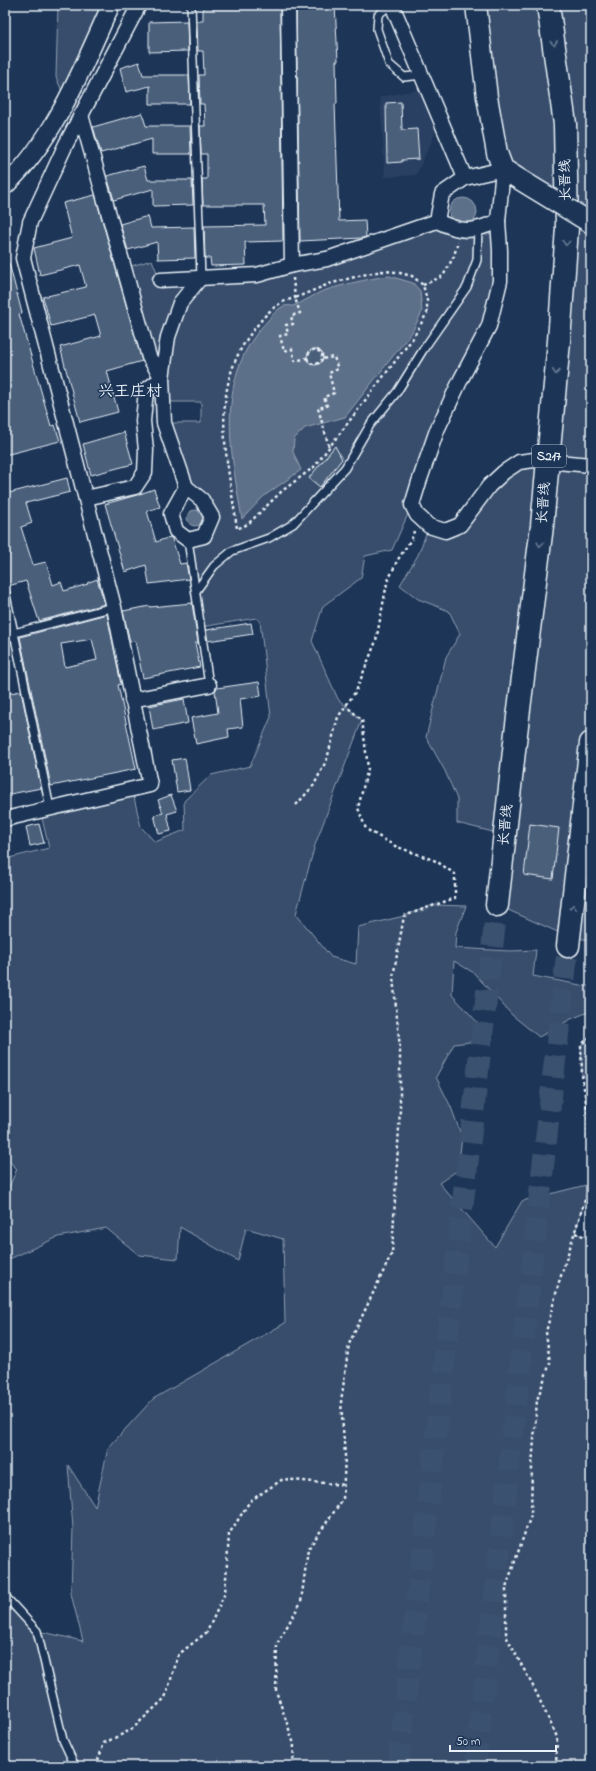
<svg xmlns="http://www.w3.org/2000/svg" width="596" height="1771" font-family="'Indie Flower','LXGW WenKai TC',sans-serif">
<rect width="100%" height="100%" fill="#1d3557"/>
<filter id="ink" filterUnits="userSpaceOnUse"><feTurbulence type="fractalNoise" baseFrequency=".025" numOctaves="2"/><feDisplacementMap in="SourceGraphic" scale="8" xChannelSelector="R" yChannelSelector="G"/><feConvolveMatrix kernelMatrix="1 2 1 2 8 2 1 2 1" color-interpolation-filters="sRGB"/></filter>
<g filter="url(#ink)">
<polygon fill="#2a4162" points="427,88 441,121 416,175 385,177 380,97"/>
<g fill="#374d6c" stroke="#909fb2">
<polygon points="58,5 111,5 66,101 56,77"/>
<polygon points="476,5 591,5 591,463 549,455 567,206 503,169"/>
<polygon points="437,221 447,226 498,221 500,281 412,505 392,550 365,556 361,578 323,606 312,641 338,699 362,720 315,845 296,914 331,957 356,964 358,927 404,916 433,905 466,906 456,932 455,948 510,951 536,950 533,976 591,987 591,1011 571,1019 539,1037 512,1015 474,973 454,961 452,995 493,1039 454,1044 436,1077 451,1107 462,1137 458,1170 439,1183 495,1247 522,1201 590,1184 575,1233 591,1239 591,1766 5,1766 5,1596 38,1631 83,1641 71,1594 73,1528 68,1465 95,1507 108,1448 153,1399 285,1323 283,1239 246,1228 238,1261 180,1227 178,1259 139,1255 106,1228 58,1237 5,1261 5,1196 17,1169 5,1157 5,859 49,848 40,810 132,789 141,827 155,842 185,830 184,801 211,775 250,766 271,717 260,621 256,618 201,627 188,540 204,536 211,517 186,487 164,423 201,423 201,402 164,402 124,268 152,260 160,280 257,275"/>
<polygon points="519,462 591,465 591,940 569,937 497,905 505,835 457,823 457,799 445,771 426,737 446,657 460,634 449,611 418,599 400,585 418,555 429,526 445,531"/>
<polygon points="591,1036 591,1082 582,1075 581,1045"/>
</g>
<g fill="#5d7089" stroke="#95a4b5">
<circle cx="463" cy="212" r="14"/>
<path d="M389,276L413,283L420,291L422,312L412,332L345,417L305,428L294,439L293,452L301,470L264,496L242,519C231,454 215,382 262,327C268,321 276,309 284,306C287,305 291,306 293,306C304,302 313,295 323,291C345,284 367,279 389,276Z"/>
<circle cx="195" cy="518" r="8"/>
</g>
<g fill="#495e7a" stroke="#e8f1f8" fill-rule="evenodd">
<polygon points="203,5 280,5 283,241 245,242 246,265 211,266 210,258 205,258 204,226 265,225 264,205 203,205 202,179 207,179 207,154 201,154 200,126 205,126 204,104 200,104 199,75 204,75 203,51 198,51 197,21 203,21"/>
<polygon points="296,5 335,5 338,61 336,61 337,104 335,104 339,221 365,220 366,237 362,238 300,241"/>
<polygon points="187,21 188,51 149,52 149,22"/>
<polygon points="139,62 143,75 189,75 190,104 150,104 150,86 126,92 120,68"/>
<polygon points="401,102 402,130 417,129 419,159 402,160 402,162 387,163 386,103"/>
<polygon points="142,113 146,126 190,126 191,154 152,154 152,139 101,153 93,127"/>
<polygon points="144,166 148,180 192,180 193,205 153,206 153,189 114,200 107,176"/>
<polygon points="95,195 142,361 107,371 118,412 80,422 60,347 101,336 95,315 51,326 43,297 86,287 80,265 40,275 34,248 72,238 63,203"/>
<polygon points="148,216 151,228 194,227 195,258 158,259 157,242 128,250 120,224"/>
<polygon points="5,263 9,263 22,313 19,314 51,426 55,425 60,441 5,455"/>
<circle cx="315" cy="357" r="8"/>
<polygon points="124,432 133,464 91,475 83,444"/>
<polygon points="335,446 342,459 320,487 309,478"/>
<polygon points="67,478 70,492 26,503 32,523 21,527 33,565 46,562 53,585 61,582 64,591 88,584 87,583 97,579 105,604 39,621 26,581 8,586 5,585 5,555 10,554 5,539 5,494"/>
<polygon points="154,489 160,507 147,511 156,542 170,537 172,539 180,564 186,563 189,579 149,584 146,565 125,572 105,504 137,495"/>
<polygon points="192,603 198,643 195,643 200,667 143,678 135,641 130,642 123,611 150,606 150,607"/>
<path d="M107,614L121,684L118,685L136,769L51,786L20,637ZM92,639L97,660L65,667L61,644Z"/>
<polygon points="251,623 253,634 208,641 206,630"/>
<polygon points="259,682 261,696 240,699 243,727 228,729 229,737 196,744 191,718 218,713 215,691 217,688"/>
<polygon points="21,691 41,788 5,795 5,694"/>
<polygon points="184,699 188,723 153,730 149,706"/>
<polygon points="185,758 190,790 177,792 172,760"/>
<polygon points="171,795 177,811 167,814 171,831 159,834 154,815 163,813 158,800"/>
<polygon points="39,824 44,843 30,846 26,827"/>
<polygon points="530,824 559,828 553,879 524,875"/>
</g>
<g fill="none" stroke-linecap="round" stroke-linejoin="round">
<g stroke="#3b516f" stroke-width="22" stroke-dasharray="22 11" stroke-linecap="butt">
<polyline points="398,1766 497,905"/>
<polyline points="475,1766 568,946"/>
</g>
<defs>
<g id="service">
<polyline points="191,5 201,277"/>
<polyline points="390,5 378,15 377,29 389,64 404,77 422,75"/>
<polyline points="188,540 209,685"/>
<polyline points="5,590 14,633 5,641"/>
<polyline points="196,591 214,566 232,551 269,538 293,524 345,468 370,425 397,392 423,350 467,287 477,260 478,228"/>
<polyline points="50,808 14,633 114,607"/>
<polyline points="5,1596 37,1631 63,1740 75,1766"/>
</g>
<g id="minor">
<polyline points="288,5 292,265"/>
<polyline points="392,5 465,178"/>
<polyline points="81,115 149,357 162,378 146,390 143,421 146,450 145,472 135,487 86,498"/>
<path d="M437,221C462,233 472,233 498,221"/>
<polyline points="160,280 257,275 292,265 327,259 437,221 442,194 465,178 503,169 498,221 500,250 500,281 489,326 461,379 437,430 419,482 412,505 417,515 429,526 445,531 460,525 489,486 504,472 519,462 534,460 591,465"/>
<polyline points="186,487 171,514 176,531 188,540 204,536 212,517 202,500 186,487 164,423 162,378 168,337 180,303 201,277"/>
<polyline points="132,700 209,685"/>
<polyline points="5,819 150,785 114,607 23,258 30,222 66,144 139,5"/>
</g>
<path id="tertiary" d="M5,186C56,138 82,68 111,5"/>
<polyline id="secondary" points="476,5 487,97 497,153 503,169 514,176"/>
<g id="primary">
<polyline points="497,905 516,733 542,526 559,341 567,228 565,124 548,5"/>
<polyline points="568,946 591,743"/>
</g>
</defs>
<use href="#service" stroke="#e8f1f8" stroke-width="10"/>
<use href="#minor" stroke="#e8f1f8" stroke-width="17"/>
<use href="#tertiary" stroke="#e8f1f8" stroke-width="20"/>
<use href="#secondary" stroke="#e8f1f8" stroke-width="23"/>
<use href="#primary" stroke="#e8f1f8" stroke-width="25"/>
<g stroke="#e8f1f8" stroke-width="2.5" stroke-dasharray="3 3" stroke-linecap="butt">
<path d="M293,278L295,298C276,302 267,313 255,328C206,389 228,458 237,529L248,524L282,491L314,467L413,338L427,313V300L423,285L412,276L396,272L382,271L362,275L329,284L295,298L300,313L291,316L293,324L286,325L288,334L280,336L284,351L292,349L295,361L307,358L310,351L316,349L322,354V359L334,357L338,369L329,373L334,393L324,397L327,406L318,408L329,447"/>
<polyline points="423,285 443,276 454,256 458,241"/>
<path d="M307,358C310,366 318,366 322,359"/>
<polyline points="296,805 314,785 327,759 338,717 356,691 376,641 387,583 397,561 412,538 414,531"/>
<polyline points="575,1233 591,1239"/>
<polyline points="591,1429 588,1442 591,1450"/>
<polyline points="96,1766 104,1743 131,1730 165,1698 179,1654 207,1632 225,1593 229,1534 250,1501 283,1479 344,1485"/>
<polyline points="293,1766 294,1744 276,1691 277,1644 301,1602 308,1549 343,1499 345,1455 341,1402 349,1344 392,1253 400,1109 400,1048 393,977 404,916 455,898 455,874 436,861 395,846 366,829 358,808 368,768 362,720 346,706"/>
<polyline points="556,1766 557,1737 535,1690 506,1636 506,1587 531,1515 532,1466 537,1400 550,1363 546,1332 559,1282 590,1184 588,1162 588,1115 582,1075 581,1045 591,1036"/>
</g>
<use href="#service" stroke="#1d3557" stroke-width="7"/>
<use href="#minor" stroke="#1d3557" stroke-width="14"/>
<use href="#tertiary" stroke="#1d3557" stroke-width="17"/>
<use href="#secondary" stroke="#1d3557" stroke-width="20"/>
<use href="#primary" stroke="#1d3557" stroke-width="22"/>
<defs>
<polyline id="secondary-bridge" points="514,176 591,223"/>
</defs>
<use href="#secondary-bridge" stroke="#e8f1f8" stroke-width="23" stroke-linecap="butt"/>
<use href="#secondary-bridge" stroke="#1d3557" stroke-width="20"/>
</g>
<defs><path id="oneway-chevron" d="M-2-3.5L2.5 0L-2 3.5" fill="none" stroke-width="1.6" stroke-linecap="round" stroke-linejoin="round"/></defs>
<g stroke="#64778f">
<use href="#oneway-chevron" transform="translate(554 43) rotate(83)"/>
<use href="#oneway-chevron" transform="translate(566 243) rotate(94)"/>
<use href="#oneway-chevron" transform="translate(556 372) rotate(95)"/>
<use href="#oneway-chevron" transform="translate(540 544) rotate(97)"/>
<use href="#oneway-chevron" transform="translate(573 907) rotate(-84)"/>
</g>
</g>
<g text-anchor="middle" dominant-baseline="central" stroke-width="3" stroke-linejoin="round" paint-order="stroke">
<rect fill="#1d3557" stroke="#abb9c8" stroke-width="1" x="532" y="445" width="34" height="22" rx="3"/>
<g font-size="13" font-weight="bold" fill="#e8f1f8">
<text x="549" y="456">S217</text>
</g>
<g font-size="14" fill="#e8f1f8" stroke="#1d3557">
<text transform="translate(566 180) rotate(-91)">长晋线</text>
<text transform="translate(544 503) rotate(-85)">长晋线</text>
<text transform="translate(506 825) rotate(-84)">长晋线</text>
</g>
<g font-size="16" fill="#e8f1f8" stroke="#1d3557">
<text x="130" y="392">兴王庄村</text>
</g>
</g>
<rect width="596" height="1771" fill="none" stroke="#1d3557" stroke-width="20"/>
<rect x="10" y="10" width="576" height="1751" fill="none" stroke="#e8f1f8" stroke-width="1.5" filter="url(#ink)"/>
<path d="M450 1745v6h106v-6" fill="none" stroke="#e8f1f8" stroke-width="2"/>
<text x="456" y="1745" font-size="12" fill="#e8f1f8" stroke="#1d3557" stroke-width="3" paint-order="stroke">50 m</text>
</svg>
